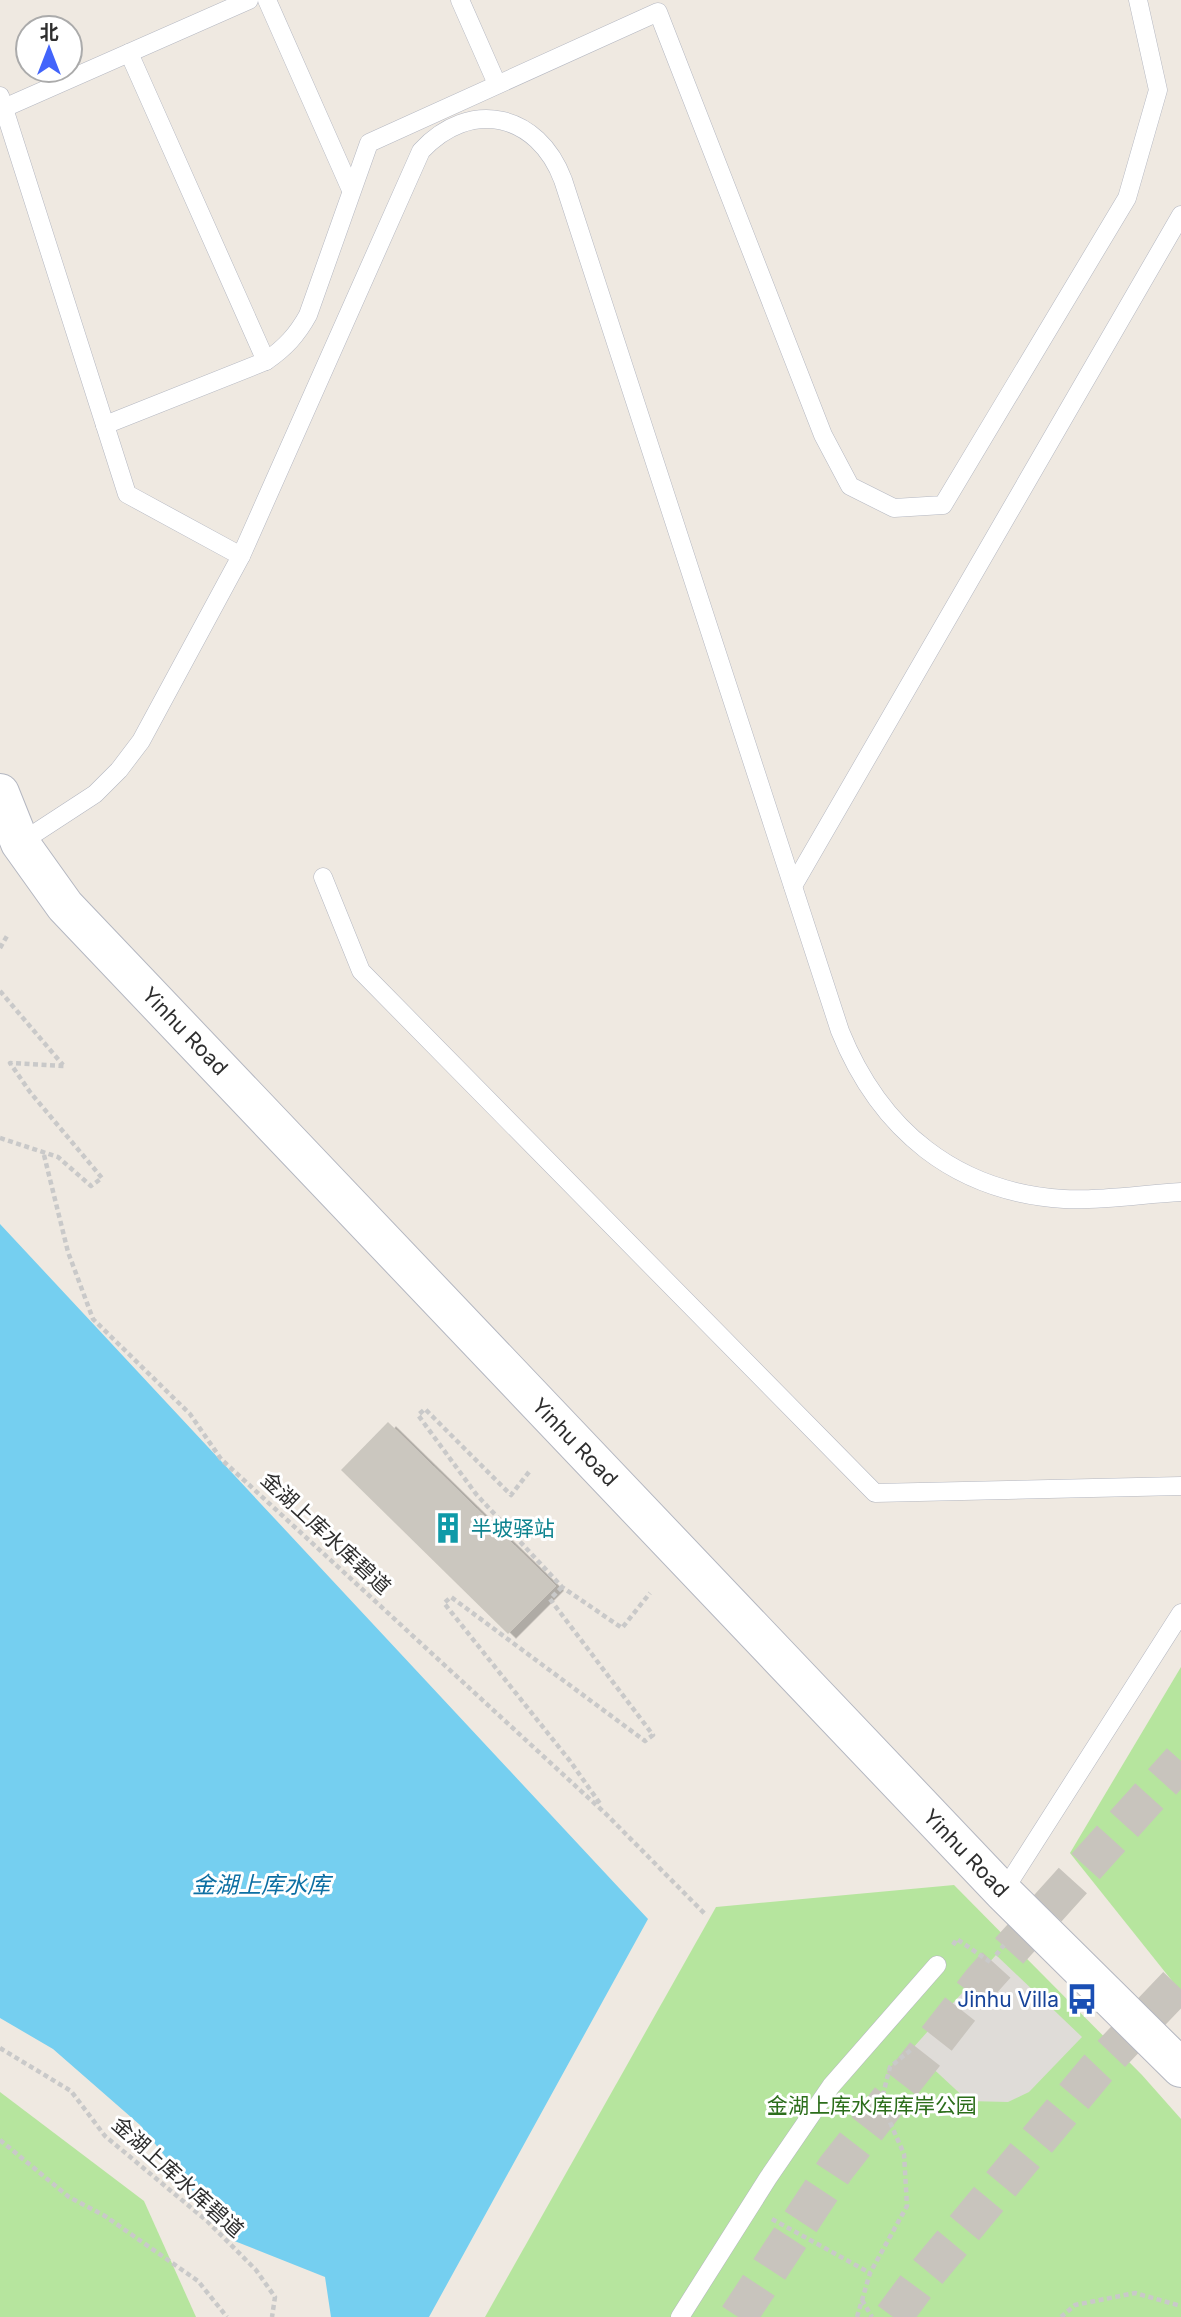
<svg xmlns="http://www.w3.org/2000/svg" width="1181" height="2317" font-family="Inter,'Noto Sans SC',sans-serif">
<defs>
<filter id="shadow"><feDropShadow dx="8" dy="4.5" stdDeviation="0" flood-color="#0004"/></filter>
</defs>
<rect width="100%" height="100%" fill="#efe9e1"/>
<g fill="#b6e59e">
<polygon points="1181,1667 1181,1992 1070,1853"/>
<polygon points="954,1885 1142,2075 1181,2119 1181,2317 485,2317 716,1907"/>
<polygon points="0,2092 144,2201 196,2317 0,2317"/>
</g>
<polygon fill="#dfdcd8" points="996,1955 1082,2037 1029,2092 1008,2102 968,2101 912,2049"/>
<polygon fill="#75cff0" points="0,1224 648,1919 429,2317 331,2317 325,2277 232,2240 140,2125 53,2049 0,2018"/>
<polygon fill="#cbc7bf" filter="url(#shadow)" points="388,1422 556,1586 508,1634 341,1470"/>
<g fill="none" stroke-linecap="round" stroke-linejoin="round">
<g stroke="#c8c4bd" stroke-width="38" stroke-dasharray="38 19" stroke-linecap="butt">
<polyline points="738,2317 836,2168 982,1981 1181,1761"/>
<polyline points="893,2317 916,2286 1097,2069 1181,1981"/>
</g>
<defs>
<g id="lane">
<polyline points="267,0 351,190"/>
<polyline points="460,0 497,84"/>
<polyline points="129,53 266,361"/>
<polyline points="0,96 127,494 241,556"/>
<polyline points="4,108 249,0"/>
<path d="M105,425L266,361C285,348 297,335 308,315L369,143L658,12L823,435L850,486L894,508L943,505L1127,198L1158,90L1138,0"/>
<path d="M20,843L95,794L119,770L141,741L241,556L421,151C470,98 538,113 563,180L840,1031C880,1130 955,1192 1064,1199C1102,1201 1143,1194 1181,1192"/>
<polyline points="323,877 361,971 875,1493 1181,1486"/>
<polyline points="793,886 1181,215"/>
<polyline points="1003,1892 1181,1613"/>
<polyline points="680,2317 768,2178 831,2086 937,1965"/>
</g>
<polyline id="secondary" points="0,793 20,843 65,906 1003,1892 1181,2068"/>
</defs>
<use href="#lane" stroke="#b4b7c1" stroke-width="19"/>
<use href="#secondary" stroke="#b4b7c1" stroke-width="40"/>
<g stroke="#c9c9c9" stroke-width="4.5" stroke-dasharray="5 3.5" stroke-linecap="butt">
<polyline points="0,948 7,936"/>
<polyline points="0,991 63,1065"/>
<polyline points="0,1138 58,1157 91,1186 102,1178 30,1092 10,1063 64,1066"/>
<polyline points="44,1155 68,1252 93,1319 190,1414 221,1459 606,1814 705,1914"/>
<polyline points="529,1472 511,1495 425,1409 418,1415 476,1494 562,1587 622,1628 650,1593"/>
<polyline points="562,1587 550,1599 653,1735 645,1741 451,1597 444,1603 570,1761 601,1805"/>
<polyline points="953,1945 957,1939 990,1962"/>
<polyline points="996,1955 1004,1945"/>
<polyline points="0,2048 71,2091 105,2136 207,2221 256,2270 275,2297 272,2317"/>
<polyline points="0,2140 69,2197 105,2216 198,2281 227,2317"/>
<polyline points="772,2219 870,2273"/>
<polyline points="862,2300 872,2317"/>
<polyline points="857,2317 870,2273 907,2206 904,2154 881,2102 890,2067 912,2049"/>
<polyline points="1061,2317 1075,2305 1135,2293 1181,2306"/>
</g>
<use href="#lane" stroke="#fff" stroke-width="18"/>
<use href="#secondary" stroke="#fff" stroke-width="38"/>
</g>
<defs>
<symbol id="building-bare" viewBox="-9 -9 18 18"><path d="M-4-6H4V6H1V3H-1V6H-4ZM-2.5-4.3h1.7v1.8h-1.7ZM.8-4.3h1.7v1.8H.8ZM-2.5-1h1.7V.8h-1.7ZM.8-1h1.7V.8H.8Z" fill="#0f9aa8" stroke="#fff" stroke-width="2.5" paint-order="stroke"/></symbol>
<symbol id="bus-bare" viewBox="-9 -9 18 18"><path d="M-5-6H5V4H4V6H2V4H-2V6H-4V4H-5ZM-3.5-4V0h7V-4ZM-3.5 1.2v1.5H-2V1.2ZM2 1.2v1.5H3.5V1.2Z" fill="#1a4fb4" stroke="#fff" stroke-width="2.5" paint-order="stroke"/></symbol>
</defs>
<g fill-rule="evenodd">
<use href="#building-bare" x="426" y="1506" width="44" height="44"/>
<use href="#bus-bare" x="1060" y="1977" width="44" height="44"/>
</g>
<g text-anchor="middle" dominant-baseline="central" stroke-width="6" stroke-linejoin="round" paint-order="stroke">
<g font-size="21" fill="#2e2e2e" stroke="#fff">
<text transform="translate(185 1031) rotate(46)">Yinhu Road</text>
<text transform="translate(575 1442) rotate(46)">Yinhu Road</text>
<text transform="translate(326 1533) rotate(43)">金湖上库水库碧道</text>
<text transform="translate(966 1853) rotate(46)">Yinhu Road</text>
<text transform="translate(178 2177) rotate(42)">金湖上库水库碧道</text>
</g>
<g font-size="21" fill="#0d838f" stroke="#fff" text-anchor="start">
<text x="471" y="1528">半坡驿站</text>
</g>
<g font-size="21" fill="#164399" stroke="#fff" text-anchor="end">
<text x="1059" y="1999">Jinhu Villa</text>
</g>
<g font-size="21" fill="#2c6e1b" stroke="#fff">
<text x="872" y="2105">金湖上库水库库岸公园</text>
</g>
<g font-size="23" font-style="italic" fill="#0d6fa3" stroke="#fff">
<text x="261" y="1885">金湖上库水库</text>
</g>
</g>
<g transform="translate(49 49)"><circle r="33" fill="#ffffff" stroke="#ababab" stroke-width="2"/>
<path d="M0-5L12 26L0 18L-12 26Z" fill="#4264fb"/>
<text y="-10" font-size="19" font-weight="bold" text-anchor="middle" fill="#2e2e2e">北</text>
</g>
</svg>
